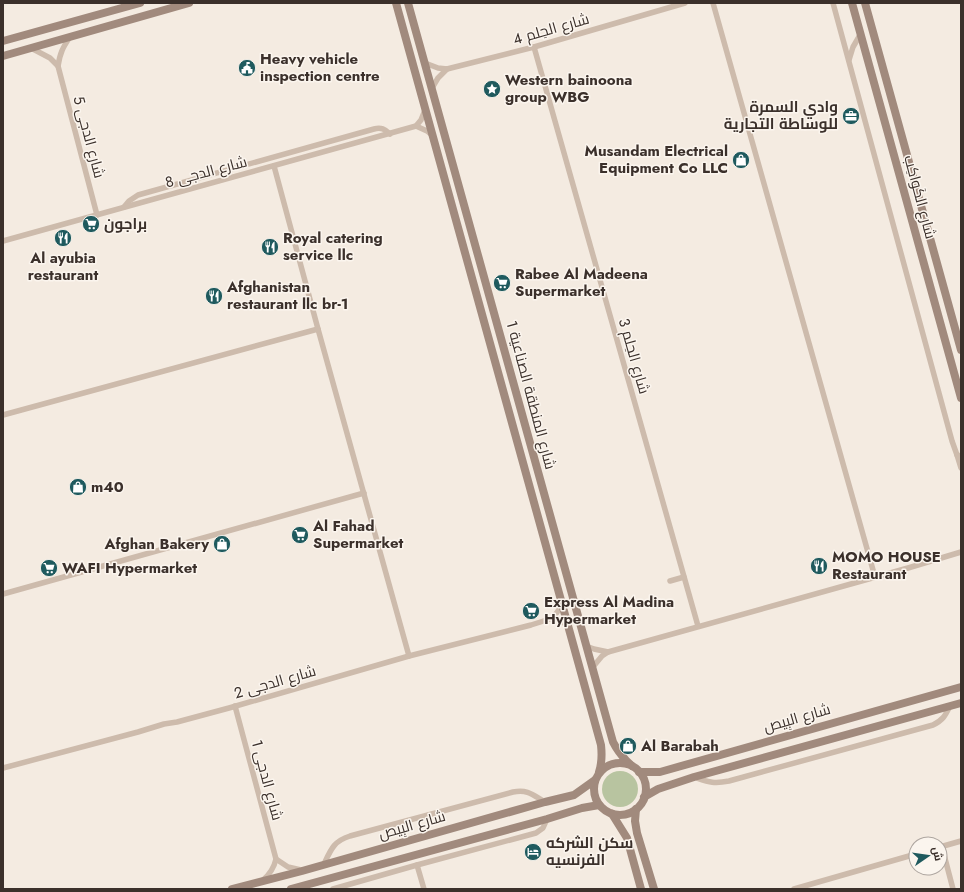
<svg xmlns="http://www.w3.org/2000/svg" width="964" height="892" font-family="Jost,Cairo,sans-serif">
<rect width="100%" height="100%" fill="#f4ebe1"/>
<circle fill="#b8c4a0" cx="620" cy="789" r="18"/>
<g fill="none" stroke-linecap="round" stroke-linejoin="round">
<g stroke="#cdbbac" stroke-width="5.5">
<polyline points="713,3 875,577"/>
<polyline points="833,3 952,441 957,455 961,456"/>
<path d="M70,37C63,47 60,53 58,66L97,215"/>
<polyline points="534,47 698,626"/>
<polyline points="31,48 50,58 58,66"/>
<polyline points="849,60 853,47 860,35"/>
<polyline points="425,63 438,68 447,69 534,47 685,3"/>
<polyline points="432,88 438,78 447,69"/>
<polyline points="416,126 427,131 433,136"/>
<polyline points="274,166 318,329 409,656"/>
<path d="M124,207L129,201L138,195L374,129C381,127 385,129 390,134"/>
<polyline points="3,241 416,126 421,120 425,110"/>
<polyline points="3,415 318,329"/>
<polyline points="957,455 961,468"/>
<polyline points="670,581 684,577"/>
<polyline points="3,594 364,493"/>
<polyline points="553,618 560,608 560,602"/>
<polyline points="586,646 594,649 608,652 908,568 961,552"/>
<polyline points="592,668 602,656 608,652"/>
<path d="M235,706L276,859C274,868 270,874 263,880"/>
<polyline points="3,768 138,732 164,724 177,722 229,708 409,656 531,625 553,618 560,620 568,626"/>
<path d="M694,777C709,782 713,784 729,781L933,725C943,720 945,716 950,706"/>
<polyline points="940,847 961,841"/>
<polyline points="942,847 953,889"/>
<polyline points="276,859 288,867 301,870"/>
<path d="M324,864C331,849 334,841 350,836L513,792C528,789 533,795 545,802"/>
<polyline points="417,865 424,889"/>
<polyline points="333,889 417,865 536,833 543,828 547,819"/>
<polyline points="794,889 916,854"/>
</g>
<g stroke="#a18a7d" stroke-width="8">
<path d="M396,3L601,745C602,754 602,763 599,772"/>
<path d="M408,3L613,742C618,752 624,759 632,766"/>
<polyline points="852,3 961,398"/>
<polyline points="865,3 961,350"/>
<polyline points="3,41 140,3"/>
<polyline points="3,56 189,3"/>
<circle cx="620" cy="789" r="26"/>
<polyline points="639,772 660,772 961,687"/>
<polyline points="644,797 658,789 694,777 961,703"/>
<polyline points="636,809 635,821 637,833 654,889"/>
<polyline points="612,814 627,838 641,889"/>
<polyline points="232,889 302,871 545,802 574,795 595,780"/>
<polyline points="291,889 547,819 582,808 599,805"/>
</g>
</g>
<defs>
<symbol id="civic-disc" viewBox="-11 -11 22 22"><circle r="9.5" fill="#1f5a5e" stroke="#fbf5ee"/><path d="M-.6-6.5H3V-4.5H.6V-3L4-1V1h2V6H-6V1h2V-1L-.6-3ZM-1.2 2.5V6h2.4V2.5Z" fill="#fff"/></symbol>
<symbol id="sight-disc" viewBox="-11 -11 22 22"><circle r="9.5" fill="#1f5a5e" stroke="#fbf5ee"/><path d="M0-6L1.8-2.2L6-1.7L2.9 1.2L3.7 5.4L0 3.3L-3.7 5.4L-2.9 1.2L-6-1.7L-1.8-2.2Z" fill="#fff"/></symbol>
<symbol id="office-disc" viewBox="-11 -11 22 22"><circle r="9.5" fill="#1f5a5e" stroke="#fbf5ee"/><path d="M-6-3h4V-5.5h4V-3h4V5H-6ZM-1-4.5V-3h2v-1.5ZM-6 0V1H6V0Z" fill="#fff"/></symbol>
<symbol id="shop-disc" viewBox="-11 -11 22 22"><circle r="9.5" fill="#1f5a5e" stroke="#fbf5ee"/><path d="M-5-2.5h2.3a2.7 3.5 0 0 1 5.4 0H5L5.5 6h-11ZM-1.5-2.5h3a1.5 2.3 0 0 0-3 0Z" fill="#fff"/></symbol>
<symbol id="supermarket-disc" viewBox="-11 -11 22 22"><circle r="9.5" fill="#1f5a5e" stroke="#fbf5ee"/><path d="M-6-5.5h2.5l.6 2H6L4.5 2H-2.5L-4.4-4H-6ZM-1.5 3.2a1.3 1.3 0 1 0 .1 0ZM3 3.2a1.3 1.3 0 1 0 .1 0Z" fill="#fff"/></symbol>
<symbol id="restaurant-disc" viewBox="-11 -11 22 22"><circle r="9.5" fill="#1f5a5e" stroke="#fbf5ee"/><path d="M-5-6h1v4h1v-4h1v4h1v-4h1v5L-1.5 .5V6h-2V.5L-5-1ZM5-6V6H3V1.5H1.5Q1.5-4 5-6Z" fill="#fff"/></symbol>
<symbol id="hotel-disc" viewBox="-11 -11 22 22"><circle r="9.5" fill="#1f5a5e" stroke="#fbf5ee"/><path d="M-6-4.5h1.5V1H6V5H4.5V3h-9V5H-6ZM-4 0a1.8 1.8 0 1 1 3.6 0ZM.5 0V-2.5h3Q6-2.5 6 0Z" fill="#fff"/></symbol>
</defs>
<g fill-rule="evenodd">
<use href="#civic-disc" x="237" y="58" width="20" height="20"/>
<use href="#sight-disc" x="482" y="79" width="20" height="20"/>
<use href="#office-disc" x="841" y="106" width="20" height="20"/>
<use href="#shop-disc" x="731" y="150" width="20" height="20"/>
<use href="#supermarket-disc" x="81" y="214" width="20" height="20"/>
<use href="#restaurant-disc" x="53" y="228" width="20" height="20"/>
<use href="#restaurant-disc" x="260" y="237" width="20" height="20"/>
<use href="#supermarket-disc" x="492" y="273" width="20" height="20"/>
<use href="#restaurant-disc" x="204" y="286" width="20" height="20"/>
<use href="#shop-disc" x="68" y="477" width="20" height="20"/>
<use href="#supermarket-disc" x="290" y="525" width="20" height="20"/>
<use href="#shop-disc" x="212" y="534" width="20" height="20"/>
<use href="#restaurant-disc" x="809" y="556" width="20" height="20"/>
<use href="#supermarket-disc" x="39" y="558" width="20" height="20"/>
<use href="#supermarket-disc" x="521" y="601" width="20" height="20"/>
<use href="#shop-disc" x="618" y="736" width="20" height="20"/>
<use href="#hotel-disc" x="523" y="842" width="20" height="20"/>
</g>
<g text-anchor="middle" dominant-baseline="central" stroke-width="3" stroke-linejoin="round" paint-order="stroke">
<g font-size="15" fill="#3b302b" stroke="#fbf5ee">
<text transform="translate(551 29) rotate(-16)">شارع الحِلم 4</text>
<text transform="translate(89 137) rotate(75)">شارع الدجى 5</text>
<text transform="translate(206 172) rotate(-15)">شارع الدجى 8</text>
<text transform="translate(920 197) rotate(75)">شارع الكَواكِب</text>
<text transform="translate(634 356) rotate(74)">شارع الحِلم 3</text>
<text transform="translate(531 395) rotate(75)">شارع المنطقة الصناعية 1</text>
<text transform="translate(275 682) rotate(-16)">شارع الدجى 2</text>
<text transform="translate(797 718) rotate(-16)">شارع البِيص</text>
<text transform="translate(267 780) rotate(75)">شارع الدجى 1</text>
<text transform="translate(412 825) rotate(-16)">شارع البِيص</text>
</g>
<g font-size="15" font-weight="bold" fill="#3b302b" stroke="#fbf5ee" text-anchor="start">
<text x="260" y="59">Heavy vehicle<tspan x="260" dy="17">inspection centre</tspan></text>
<text x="505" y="80">Western bainoona<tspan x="505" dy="17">group WBG</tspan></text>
<text x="838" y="107" text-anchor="end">وادي السمرة<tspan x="838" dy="17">للوساطة التجارية</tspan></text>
<text x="728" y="151" text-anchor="end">Musandam Electrical<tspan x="728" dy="17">Equipment Co LLC</tspan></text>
<text x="104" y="224">براجون</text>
<text x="283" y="238">Royal catering<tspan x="283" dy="17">service llc</tspan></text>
<text x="63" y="258" text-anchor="middle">Al ayubia<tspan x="63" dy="17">restaurant</tspan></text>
<text x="515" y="274">Rabee Al Madeena<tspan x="515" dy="17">Supermarket</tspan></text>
<text x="227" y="287">Afghanistan<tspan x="227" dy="17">restaurant llc br-1</tspan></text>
<text x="91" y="487">m40</text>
<text x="313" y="526">Al Fahad<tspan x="313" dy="17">Supermarket</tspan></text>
<text x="209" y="544" text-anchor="end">Afghan Bakery</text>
<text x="832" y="557">MOMO HOUSE<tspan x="832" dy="17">Restaurant</tspan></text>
<text x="62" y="568">WAFI Hypermarket</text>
<text x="544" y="602">Express Al Madina<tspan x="544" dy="17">Hypermarket</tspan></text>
<text x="641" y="746">Al Barabah</text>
<text x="546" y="843">سكن الشركه<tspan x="546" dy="17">الفرنسيه</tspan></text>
</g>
</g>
<rect width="964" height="892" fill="none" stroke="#3b302b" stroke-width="8"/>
<g transform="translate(928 856) rotate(77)"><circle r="19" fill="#fbf5ee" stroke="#aea6a0"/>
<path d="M0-3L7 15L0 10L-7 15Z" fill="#1f5a5e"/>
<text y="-6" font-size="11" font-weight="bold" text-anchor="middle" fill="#3b302b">ش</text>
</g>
</svg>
